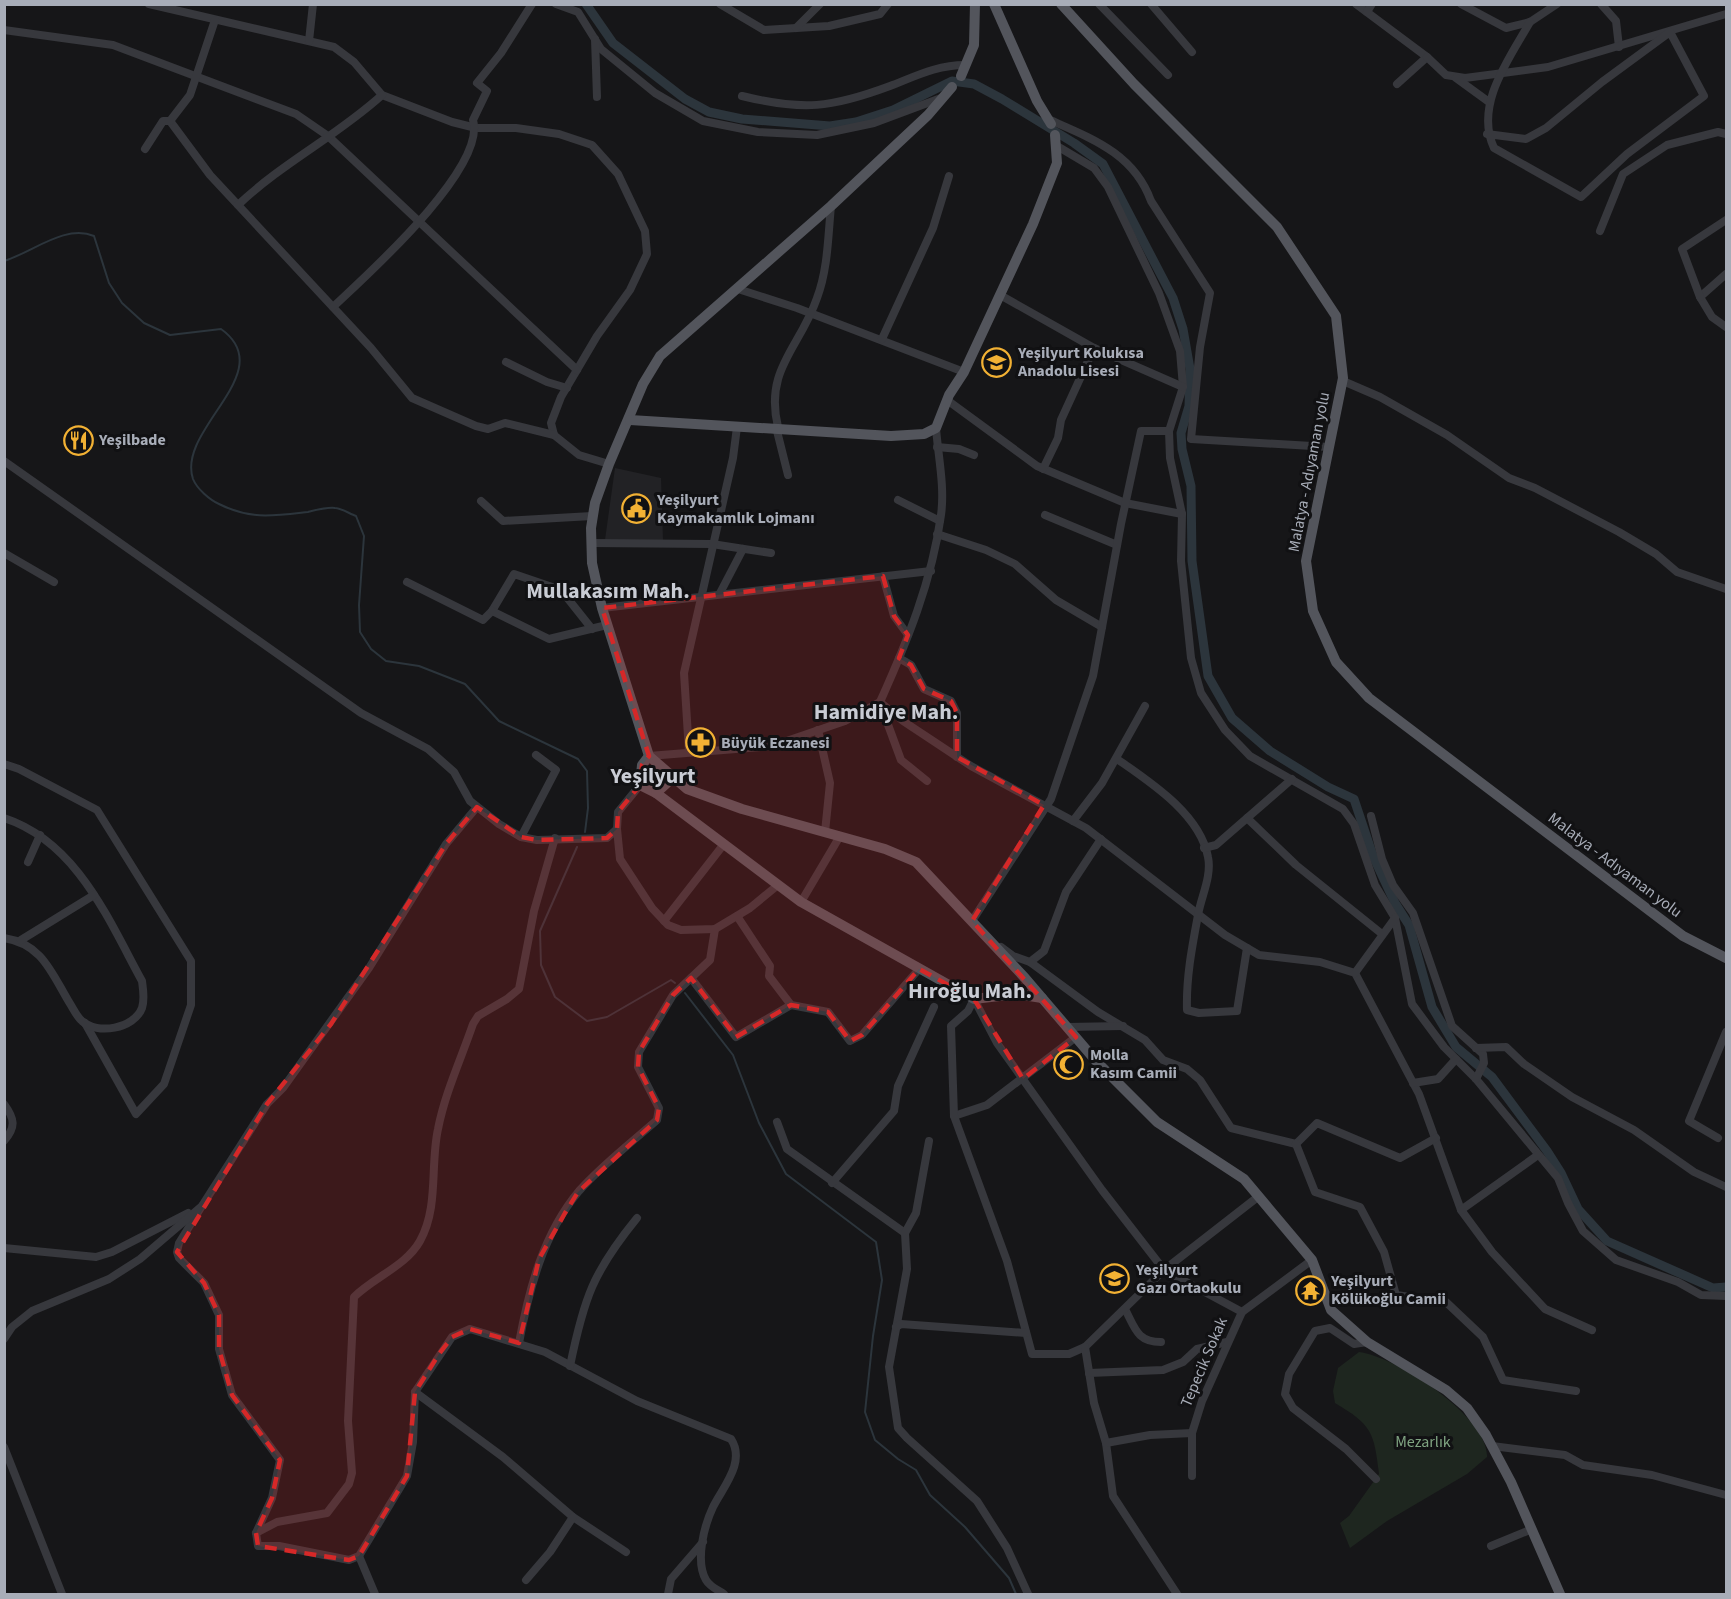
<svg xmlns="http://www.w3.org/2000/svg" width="1731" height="1599" font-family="'Source Sans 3',sans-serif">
<rect width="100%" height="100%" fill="#161618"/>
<polygon fill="#222225" points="615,468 661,478 663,540 605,540"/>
<path fill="#1e261f" d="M1359,1352C1395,1356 1489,1417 1487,1457L1467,1474L1387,1521L1350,1548L1340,1523L1349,1516L1379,1474C1374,1432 1372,1425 1335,1403L1333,1391L1338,1368Z"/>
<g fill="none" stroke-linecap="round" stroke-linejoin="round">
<g stroke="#2c353c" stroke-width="2">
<path d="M4,261C33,252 65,224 94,236L109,283L122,303L144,323L170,335L221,329C281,372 176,429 193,479C197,489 210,500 219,504C251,520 273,516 308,512C316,510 327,507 335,508C341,508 350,514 356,516L364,536L359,605L360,632L371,649L386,661L419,666L465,684L499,721L578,759L587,771L588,808L585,832"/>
<polyline points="577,847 540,931 541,965 555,997 587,1021 607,1017 671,980 675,983"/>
<polyline points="685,993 733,1055 759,1123 786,1174 876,1242 882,1280 873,1336 865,1412 875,1440 898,1459 916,1470 930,1495 965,1527 1009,1578 1016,1594"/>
</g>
<polyline stroke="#2c353c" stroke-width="9" points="586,4 613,43 685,99 709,112 742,119 830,126 856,122 893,110 952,81 974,84 1002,99 1074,143 1103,164 1173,298 1183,329 1190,369 1189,406 1181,433 1182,449 1191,486 1192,561 1208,676 1232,718 1270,751 1328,787 1354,799 1373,856 1395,903 1409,925 1432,1007 1456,1047 1492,1077 1547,1151 1561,1173 1578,1209 1607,1241 1713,1288 1726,1287"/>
<g stroke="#37383d" stroke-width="8">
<polyline points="149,4 334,47 354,62 382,95 452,122 476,128 516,128 559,134 592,145 618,174 645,231 647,254 630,290 597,336 561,397 551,423 554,435 579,455 609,464"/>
<polyline points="556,4 578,12 601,49 655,93 703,121 758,132 817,135 874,123 941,98"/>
<polyline points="720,4 764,30 829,26 880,14 888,4"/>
<polyline points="1099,4 1168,75"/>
<polyline points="1151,4 1192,52"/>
<polyline points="1356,4 1427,57 1397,84"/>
<polyline points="1461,4 1506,28 1530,22 1557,4"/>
<polyline points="1601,4 1616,21 1619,47"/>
<polyline points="1367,12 1372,4"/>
<polyline points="796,28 820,4"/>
<polyline points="4,30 113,45 296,114 328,136 577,370"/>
<polyline points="595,39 597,97"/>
<polyline points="309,41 313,4"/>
<polyline points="1427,57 1446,75 1465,78 1548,67 1726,14"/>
<polyline points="1456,78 1489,102"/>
<path d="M742,96C803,111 831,108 890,86C916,76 937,65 965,65"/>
<path d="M1050,120C1093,139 1134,154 1151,201L1210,293L1200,347L1191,439L1329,447"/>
<polyline points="170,121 210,175 371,348 412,398 476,426 488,429 505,423 554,435"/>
<path d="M1487,134L1526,139L1546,128L1602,82L1670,32L1704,96L1627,154L1581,197L1494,148C1474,105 1509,59 1530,22"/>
<polyline points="1057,146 1094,168 1108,187 1159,293 1180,351 1183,387 1169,431 1170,458 1182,514 1181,561 1191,658 1201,693 1225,730 1250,756 1343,809 1354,824 1375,885 1395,918 1412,1004 1444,1047 1476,1079 1558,1178 1568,1203 1583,1231 1616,1260 1678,1282 1701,1295 1726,1296"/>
<polyline points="145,149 163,121 170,121 190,95 215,20"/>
<path d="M238,205C282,163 337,136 382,95"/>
<polyline points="1600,231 1623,174 1667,145 1718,132 1726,134"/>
<polyline points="1726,274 1700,297 1712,317 1726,327"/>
<polyline points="738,289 797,308 964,372"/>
<polyline points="1000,295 1094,348 1183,387"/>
<polyline points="1700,297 1682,249 1726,220"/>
<path d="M333,307C366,276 487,168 473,120L487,91L477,83L501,53L532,4"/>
<polyline points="882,339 933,228 949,176"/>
<polyline points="506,362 547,382 567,388"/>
<polyline points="1343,381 1380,397 1447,435 1509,478 1535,488 1619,532 1656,554 1677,572 1726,589"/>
<polyline points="947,400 1037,466 1125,503 1182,514"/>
<polyline points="776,427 788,475"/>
<path d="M778,427C764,369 800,348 817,298C828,269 828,236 831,206"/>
<polyline points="937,447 959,449 974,455"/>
<polyline points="4,461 361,713 428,749 454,772 470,801 499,824 521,837 537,840 607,838 617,829 618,812 640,785"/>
<polyline points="1043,469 1058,438 1061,420 1094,348"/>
<polyline points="898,500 940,521"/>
<polyline points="481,501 503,521 592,516"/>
<polyline points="1045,515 1117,545"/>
<polyline points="937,534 986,550 1015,564 1056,600 1102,627"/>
<polyline points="591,543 712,544 771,553"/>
<polyline points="4,553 54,582"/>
<polyline points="883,576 894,616 908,635"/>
<polyline points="407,582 483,620 492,611 514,574 561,590 592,629"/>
<polyline points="720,593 743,549"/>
<polyline points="602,608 931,571"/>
<polyline points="492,611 549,639 607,625"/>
<polyline points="899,658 911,665 924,689 951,701 957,713 957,757"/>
<polyline points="880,702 903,721 971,766 1086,828 1225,935 1259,955 1320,962 1355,973 1419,1094 1461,1210 1492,1252 1545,1309 1592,1330"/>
<polyline points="880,703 901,760 927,781"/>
<polyline points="818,730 830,783 825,832"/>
<polyline points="689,752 684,673 733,458 737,427"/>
<path d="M649,756L772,746L845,721L880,702C907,642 932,581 941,515C945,487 938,455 936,428"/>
<path d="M1117,759C1150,782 1200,814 1208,857C1212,876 1201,897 1198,915C1192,947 1186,978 1187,1010L1199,1013L1237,1011L1247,948"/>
<polyline points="4,764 19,769 97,810 191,961 191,1005 164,1084 136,1114 85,1023"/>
<polyline points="1371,816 1382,859 1393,885 1413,913 1452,1026 1483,1054 1484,1063 1476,1079"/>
<path d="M4,818C77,842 108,919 142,981C143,989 145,999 142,1008C134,1029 97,1035 82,1021C77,1017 73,1008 69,1002C51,972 42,944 4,938"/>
<polyline points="1247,818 1296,865 1382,934"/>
<polyline points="1073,821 1102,783 1145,706"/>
<polyline points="617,829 620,859 652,908 668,925 681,930 715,929 750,908 778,885"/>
<polyline points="521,837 556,770 536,755"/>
<polyline points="1204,848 1216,845 1292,779"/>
<polyline points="28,862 40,835"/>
<polyline points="801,902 840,836"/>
<polyline points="737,916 770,966 769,976 791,1005 828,1012 850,1041 862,1035 919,969"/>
<polyline points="664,921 724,844"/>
<polyline points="972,921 1051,799 1093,676 1121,524 1141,431 1169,431"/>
<polyline points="21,940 94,895"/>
<polyline points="1001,947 1013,956 1030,962 1044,951 1066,892 1101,839"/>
<polyline points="1030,962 1098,1012 1145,1040 1163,1060 1187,1069 1200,1080 1231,1128 1296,1144 1317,1123 1400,1158 1436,1138"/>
<polyline points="1355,973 1395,918"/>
<polyline points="691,978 736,1037 791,1005"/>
<polyline points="1067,1027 1123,1026"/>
<polyline points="1476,1048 1506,1047 1524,1064 1572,1097 1634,1130 1694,1172 1726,1187"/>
<polyline points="1413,1083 1438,1079 1456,1059"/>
<path d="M4,1104C15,1119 16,1127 4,1141"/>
<polyline points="954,1116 987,1105 1076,1037"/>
<polyline points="777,1122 787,1149 905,1233"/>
<polyline points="1718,1138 1689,1121 1726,1032"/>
<polyline points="929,1141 916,1213 905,1233 907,1269 889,1367 898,1428 907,1438 977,1501 1007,1548 1028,1594"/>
<polyline points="1296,1144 1315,1192 1360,1207 1384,1252 1396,1295 1446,1302 1483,1337 1503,1380 1576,1391"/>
<polyline points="832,1183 894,1111 898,1086 934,1007"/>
<path d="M202,1206L179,1243L177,1252L179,1258L204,1283L219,1315V1349L232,1395L280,1460L272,1498L256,1533L258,1546H279L349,1560L359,1556L407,1476L413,1442L415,1392L452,1337L470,1329L545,1352L637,1401L731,1439C746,1462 723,1487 713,1507C704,1526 695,1561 706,1580C710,1587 718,1590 724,1594"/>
<polyline points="1461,1210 1538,1155"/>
<polyline points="4,1248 96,1257 112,1252 188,1213"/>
<path d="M1125,1309C1135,1328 1137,1342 1161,1342"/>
<polyline points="1242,1312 1164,1270 1102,1190 997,1043 974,999 968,1011 951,1026 954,1116 1007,1261 1032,1354 1069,1354 1085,1347 1164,1270 1259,1196"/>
<polyline points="896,1327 901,1324 1026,1333"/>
<polyline points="4,1339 12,1327 32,1311 109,1279 140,1259 202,1206 267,1104 283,1088 369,968 446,844 477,807"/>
<polyline points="1367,1342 1354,1344 1330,1328 1315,1331 1289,1374 1285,1394 1293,1408 1346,1449 1376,1479"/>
<path d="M519,1343C529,1289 543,1234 579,1191C602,1165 631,1143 657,1120L659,1108L638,1067L639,1052L673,995L710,960L715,929"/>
<polyline points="1085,1347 1094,1403 1106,1443 1113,1496 1177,1594"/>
<path d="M570,1366C584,1298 593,1272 637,1218"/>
<polyline points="1089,1373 1163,1370 1183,1362 1197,1349 1227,1342"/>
<polyline points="415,1392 503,1457 573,1517 626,1552"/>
<polyline points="1106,1443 1150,1435 1192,1433"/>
<polyline points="1492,1446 1565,1455 1583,1465 1652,1475 1726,1495"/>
<polyline points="4,1447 62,1594"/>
<polyline points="1192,1476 1192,1433 1202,1401 1242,1312 1312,1260"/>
<path d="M256,1533L277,1522L327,1513L349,1484L352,1473L348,1421L354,1297C374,1277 406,1266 420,1241C439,1207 430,1165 438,1129C445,1093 461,1059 473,1024L478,1016L507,999L519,989L534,911L555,838"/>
<polyline points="1491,1546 1532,1529"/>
<polyline points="359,1556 375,1594"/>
<polyline points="526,1580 550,1552 573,1517"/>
<polyline points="668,1594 671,1579 703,1542"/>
</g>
<g stroke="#53555c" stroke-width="10">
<polyline points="994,4 1037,101 1051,124"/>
<polyline points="1061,4 1134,84 1277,227 1336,316 1343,378 1306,561 1313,611 1336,662 1369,698 1683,936 1726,958"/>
<polyline points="961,76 974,45 975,4"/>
<polyline points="952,87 928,115 831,206 660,356 643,384 609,464 595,503 591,528 592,563 602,608 649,756 687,789 742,809 885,849 916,862 1025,978 1096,1061 1157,1122 1244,1179 1312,1260 1331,1310 1367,1342 1446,1390 1467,1408 1486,1435 1511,1482 1560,1594"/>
<polyline points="630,420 891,436 924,434 936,428 949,395 964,372 1033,224 1057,163 1055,135"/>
<polyline points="649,756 642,765 640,785 656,793 667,783 667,774"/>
<polyline points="656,793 801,902 974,999 1016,994 1042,998"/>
</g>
</g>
<path fill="#d62828" fill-opacity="0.2" stroke="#d62828" stroke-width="4.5" stroke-dasharray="12 8" stroke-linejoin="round" d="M883,576L894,616L908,635L899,658L911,665L924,689L951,701L957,713V757L1044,805L972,921L1076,1037L1023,1079L974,999L919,969L862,1035L850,1041L828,1012L791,1005L736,1037L691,978L673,995L639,1052L638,1067L659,1108L657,1120L578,1192L565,1213L539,1259L519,1343L470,1329L452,1337L439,1354L415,1392L407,1476L359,1556L349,1560L258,1546L256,1533L272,1498L280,1460L232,1395L219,1349V1315L204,1283L177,1252L267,1104L331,1024L446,844L477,807L521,837L537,840L607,838L617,829L618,812L640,785L642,765L649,756L602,608Z"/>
<defs>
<symbol id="school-ring" viewBox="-11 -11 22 22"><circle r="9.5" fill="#111113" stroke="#f2b134" stroke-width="1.5"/><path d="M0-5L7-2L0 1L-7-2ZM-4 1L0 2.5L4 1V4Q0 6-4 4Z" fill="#f2b134"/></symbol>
<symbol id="restaurant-ring" viewBox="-11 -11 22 22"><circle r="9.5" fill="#111113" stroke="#f2b134" stroke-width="1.5"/><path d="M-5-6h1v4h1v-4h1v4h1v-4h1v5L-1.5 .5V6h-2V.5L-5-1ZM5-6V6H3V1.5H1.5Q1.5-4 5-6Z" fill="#f2b134"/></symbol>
<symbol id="civic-ring" viewBox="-11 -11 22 22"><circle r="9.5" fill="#111113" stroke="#f2b134" stroke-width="1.5"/><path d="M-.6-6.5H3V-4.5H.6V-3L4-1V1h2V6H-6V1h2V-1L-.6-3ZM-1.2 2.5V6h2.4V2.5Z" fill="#f2b134"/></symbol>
<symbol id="pharmacy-ring" viewBox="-11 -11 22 22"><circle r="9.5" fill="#111113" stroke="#f2b134" stroke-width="1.5"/><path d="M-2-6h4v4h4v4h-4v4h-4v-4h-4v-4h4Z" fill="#f2b134"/></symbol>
<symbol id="mosque-ring" viewBox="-11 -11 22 22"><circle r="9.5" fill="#111113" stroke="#f2b134" stroke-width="1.5"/><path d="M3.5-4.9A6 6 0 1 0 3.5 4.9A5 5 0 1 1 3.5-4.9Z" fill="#f2b134"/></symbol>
<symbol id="temple-ring" viewBox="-11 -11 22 22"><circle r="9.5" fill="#111113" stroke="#f2b134" stroke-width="1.5"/><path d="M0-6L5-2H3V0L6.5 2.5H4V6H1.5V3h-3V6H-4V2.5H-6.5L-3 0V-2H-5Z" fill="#f2b134"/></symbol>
</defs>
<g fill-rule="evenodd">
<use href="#school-ring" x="980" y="346" width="33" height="33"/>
<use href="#restaurant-ring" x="62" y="424" width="33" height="33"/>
<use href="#civic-ring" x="620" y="492" width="33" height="33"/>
<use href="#pharmacy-ring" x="684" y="726" width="33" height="33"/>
<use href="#mosque-ring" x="1052" y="1048" width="33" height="33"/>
<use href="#school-ring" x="1098" y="1262" width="33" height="33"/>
<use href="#temple-ring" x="1294" y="1274" width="33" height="33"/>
</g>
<g text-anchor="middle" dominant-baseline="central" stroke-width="6" stroke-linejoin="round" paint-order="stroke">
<g font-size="16" font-weight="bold" fill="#a8adb8" stroke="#111113" text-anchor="start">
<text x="1018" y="353">Yeşilyurt Kolukısa<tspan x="1018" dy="18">Anadolu Lisesi</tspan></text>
<text x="99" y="440">Yeşilbade</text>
<text x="657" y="500">Yeşilyurt<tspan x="657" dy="18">Kaymakamlık Lojmanı</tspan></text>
<text x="721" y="743">Büyük Eczanesi</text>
<text x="1090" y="1055">Molla<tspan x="1090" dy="18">Kasım Camii</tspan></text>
<text x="1136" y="1270">Yeşilyurt<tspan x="1136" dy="18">Gazı Ortaokulu</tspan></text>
<text x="1331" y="1281">Yeşilyurt<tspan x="1331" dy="18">Kölükoğlu Camii</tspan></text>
</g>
<g font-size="16" fill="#a8adb8" stroke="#111113">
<text transform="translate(1309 472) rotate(-79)">Malatya - Adıyaman yolu</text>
<text transform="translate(1615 865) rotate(37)">Malatya - Adıyaman yolu</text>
<text transform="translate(1204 1362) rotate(-67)">Tepecik Sokak</text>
</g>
<g font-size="16" fill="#7fa381" stroke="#111113">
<text x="1423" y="1442">Mezarlık</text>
</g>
<g font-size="22" font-weight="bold" fill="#c9ccd4" stroke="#111113">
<text x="608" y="591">Mullakasım Mah.</text>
<text x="886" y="712">Hamidiye Mah.</text>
<text x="653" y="776">Yeşilyurt</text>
<text x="970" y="991">Hıroğlu Mah.</text>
</g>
</g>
<rect width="1731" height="1599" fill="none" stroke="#a8adb8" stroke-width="12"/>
</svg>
